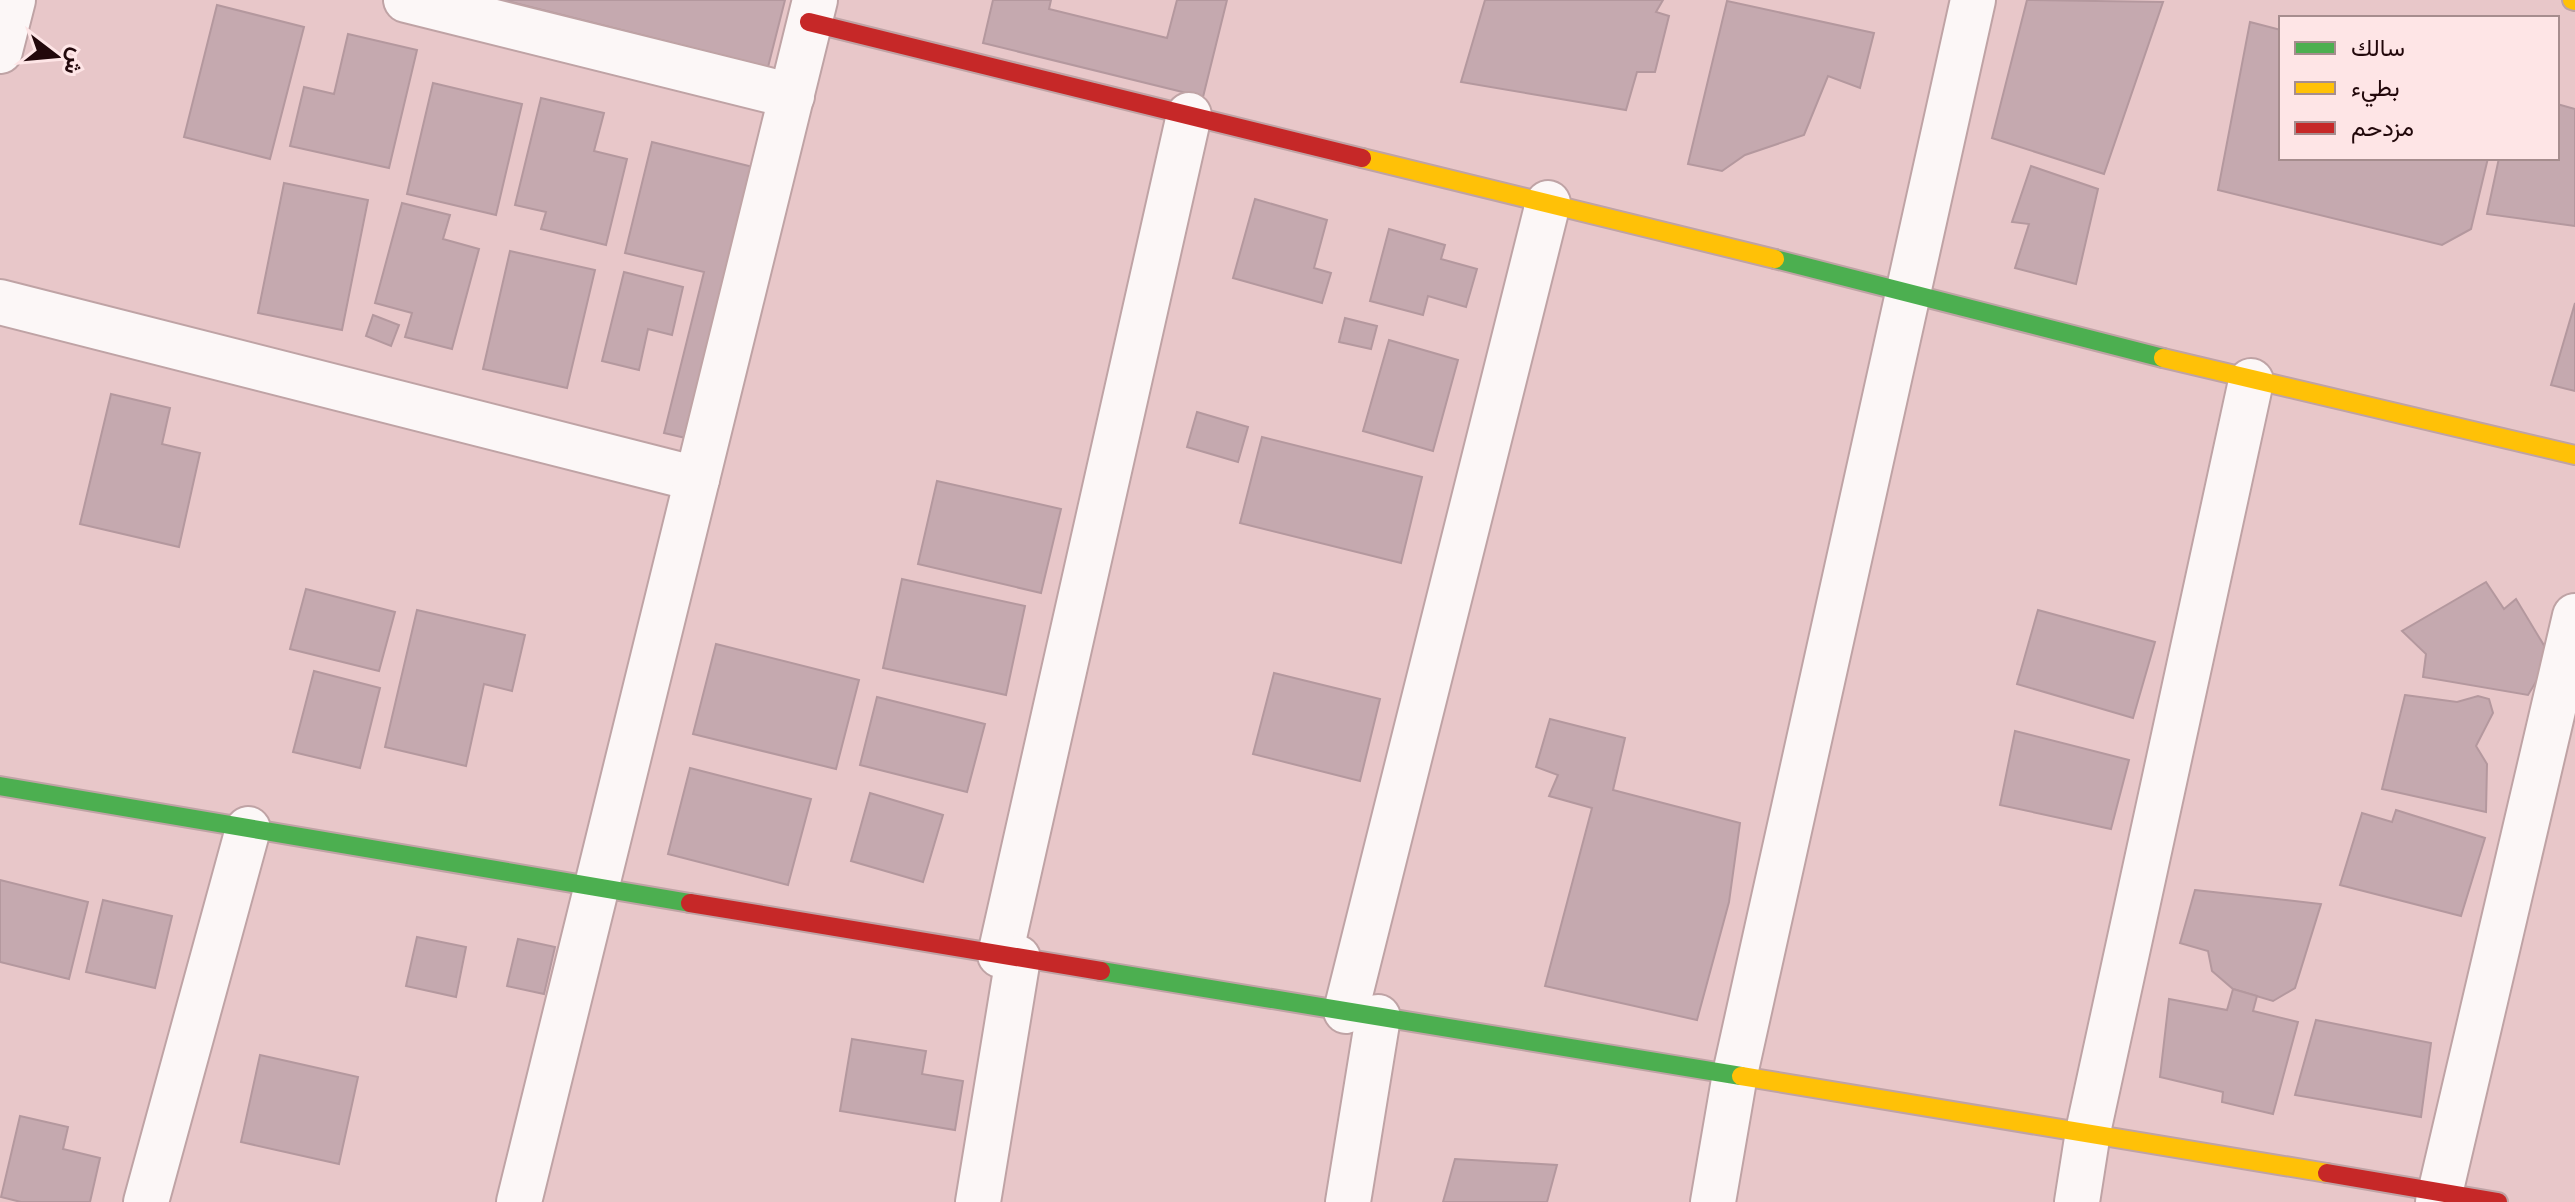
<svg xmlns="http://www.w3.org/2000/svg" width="2575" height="1202" font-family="'Archivo Narrow',Vazirmatn,sans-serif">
<rect width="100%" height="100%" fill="#e8c7c9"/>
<g fill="#c5a9af" stroke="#b4989e" stroke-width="2">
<polygon points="503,0 785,0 768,67"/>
<polygon points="993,0 1051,0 1049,9 1167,38 1177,0 1227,0 1203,97 983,43"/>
<polygon points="1485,0 1663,0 1656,12 1669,16 1655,72 1637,72 1626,110 1461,82"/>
<polygon points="2027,0 2163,2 2104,174 1992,138"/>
<polygon points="1727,1 1874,33 1860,88 1828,76 1804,135 1745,155 1722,171 1688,164"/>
<polygon points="217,5 304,27 270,159 184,137"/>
<polygon points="2250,22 2281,30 2281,158 2488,158 2471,229 2442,245 2218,190"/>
<polygon points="348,34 417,50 389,168 290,146 304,87 334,94"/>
<polygon points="433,83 522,104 496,215 407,194"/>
<polygon points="541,98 604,113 594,151 627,159 606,245 541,229 546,212 515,205"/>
<polygon points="2557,104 2575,109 2575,226 2487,214 2499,158 2557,158"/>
<polygon points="652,142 757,168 690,439 664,433 704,272 625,253"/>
<polygon points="2031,166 2098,189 2076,284 2015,268 2029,224 2012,222"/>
<polygon points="284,183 368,200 342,330 258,313"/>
<polygon points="1255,199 1327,220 1314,268 1331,273 1322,303 1233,278"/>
<polygon points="402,203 450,215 443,239 479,249 452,349 405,337 412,313 375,303"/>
<polygon points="1389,229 1445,245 1441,259 1477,269 1466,307 1428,296 1423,315 1370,301"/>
<polygon points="510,251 595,270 567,388 483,369"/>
<polygon points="624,272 683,287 672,335 648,329 639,370 602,361"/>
<polygon points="2575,303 2575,391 2551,385"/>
<polygon points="373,315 399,325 391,346 366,336"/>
<polygon points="1345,318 1377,326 1371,349 1339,342"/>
<polygon points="1389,340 1458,360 1433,451 1363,431"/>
<polygon points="111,394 170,408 162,444 200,453 179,547 80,524"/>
<polygon points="1197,412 1248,427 1238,462 1187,447"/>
<polygon points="1262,437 1422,477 1401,563 1240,523"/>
<polygon points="937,481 1061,509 1041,593 918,564"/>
<polygon points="902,579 1025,606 1006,695 883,668"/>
<polygon points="2486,582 2504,609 2516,599 2551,657 2528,695 2423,677 2426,654 2402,631"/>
<polygon points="306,589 395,612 379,671 290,649"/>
<polygon points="417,610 525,635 512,691 484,684 466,766 385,747"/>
<polygon points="2038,610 2155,642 2133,718 2017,684"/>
<polygon points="716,644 859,680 836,769 693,734"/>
<polygon points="314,671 380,688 360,768 293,752"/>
<polygon points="1274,673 1380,699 1360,781 1253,754"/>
<polygon points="2405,695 2457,702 2478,696 2489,699 2493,713 2476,746 2487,764 2486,812 2382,789"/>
<polygon points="877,697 985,724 967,792 860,765"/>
<polygon points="1550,719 1625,738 1613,790 1740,823 1729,902 1697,1020 1545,986 1592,808 1549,796 1558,775 1536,767"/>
<polygon points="2015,731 2129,760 2111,829 2000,805"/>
<polygon points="690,768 811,799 788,885 668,854"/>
<polygon points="870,793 943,815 923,882 851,861"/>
<polygon points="2396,810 2485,838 2461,916 2340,885 2362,813 2392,822"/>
<polygon points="0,880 88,902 69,979 0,962"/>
<polygon points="2195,890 2321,904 2295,988 2273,1001 2233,989 2212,971 2208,951 2180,943"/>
<polygon points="103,900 172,916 155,988 86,972"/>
<polygon points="417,937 466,947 456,997 406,986"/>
<polygon points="518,939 555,947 544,994 507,986"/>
<polygon points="2233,989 2257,996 2253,1011 2298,1022 2273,1114 2222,1102 2223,1092 2160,1077 2169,999 2227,1010"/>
<polygon points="2316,1020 2431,1043 2421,1117 2295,1095"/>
<polygon points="852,1039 926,1051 922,1074 963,1081 955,1130 840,1111"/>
<polygon points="260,1055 358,1077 339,1164 241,1142"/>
<polygon points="20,1116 68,1127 63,1149 100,1158 90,1202 21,1202 1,1197"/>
<polygon points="1455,1159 1557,1165 1547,1202 1443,1202"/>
</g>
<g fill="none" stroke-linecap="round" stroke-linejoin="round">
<defs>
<g id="street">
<polyline points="406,0 792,96"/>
<polyline points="0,51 13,0"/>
<polyline points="0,302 697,479"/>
<polyline points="1000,955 1189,115"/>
<polyline points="1346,1011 1548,203"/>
<polyline points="146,1202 248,829"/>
<polyline points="519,1202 815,0"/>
<polyline points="978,1202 1018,958"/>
<polyline points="1348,1202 1378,1017"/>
<polyline points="1713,1202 1735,1074 1973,0"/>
<polyline points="2077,1202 2088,1132 2251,381"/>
<polyline points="2438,1202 2575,616"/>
</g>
<g id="fast">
<polyline points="1775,259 2163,358"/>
<polyline points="0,786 690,903"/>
<polyline points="1101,971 1741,1076"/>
</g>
<g id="slow">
<polyline points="2572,0 2575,1"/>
<polyline points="1362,158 1775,259"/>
<polyline points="2163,358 2575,455"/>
<polyline points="1741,1076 2327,1173"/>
</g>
<g id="jam">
<polyline points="809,22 1362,158"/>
<polyline points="690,903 1101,971"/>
<polyline points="2327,1173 2498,1202"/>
</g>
</defs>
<use href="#street" stroke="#bfa3a5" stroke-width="48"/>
<use href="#fast" stroke="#bfa3a5" stroke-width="22"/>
<use href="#slow" stroke="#bfa3a5" stroke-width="22"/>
<use href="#jam" stroke="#bfa3a5" stroke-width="22"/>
<use href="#street" stroke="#fcf7f7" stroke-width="44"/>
<use href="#fast" stroke="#4caf50" stroke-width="18"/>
<use href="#slow" stroke="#ffc107" stroke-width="18"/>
<use href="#jam" stroke="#c62828" stroke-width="18"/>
</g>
<rect x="2279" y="16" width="280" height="144" fill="#fee5e6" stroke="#a68d8e" stroke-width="2"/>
<rect x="2295" y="42" width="40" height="12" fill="#4caf50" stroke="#a68d8e" stroke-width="2"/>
<text x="2351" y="56" font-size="24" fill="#22080b">سالك</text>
<rect x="2295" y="82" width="40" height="12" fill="#ffc107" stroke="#a68d8e" stroke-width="2"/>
<text x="2351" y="96" font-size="24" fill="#22080b">بطيء</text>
<rect x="2295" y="122" width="40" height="12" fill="#c62828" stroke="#a68d8e" stroke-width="2"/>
<text x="2351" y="136" font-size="24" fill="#22080b">مزدحم</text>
<g transform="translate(56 56) rotate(106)" stroke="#fee5e6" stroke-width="6" paint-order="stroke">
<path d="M0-6L14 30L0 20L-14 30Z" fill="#22080b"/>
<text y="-12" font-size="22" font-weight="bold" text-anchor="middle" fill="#22080b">ش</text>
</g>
</svg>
